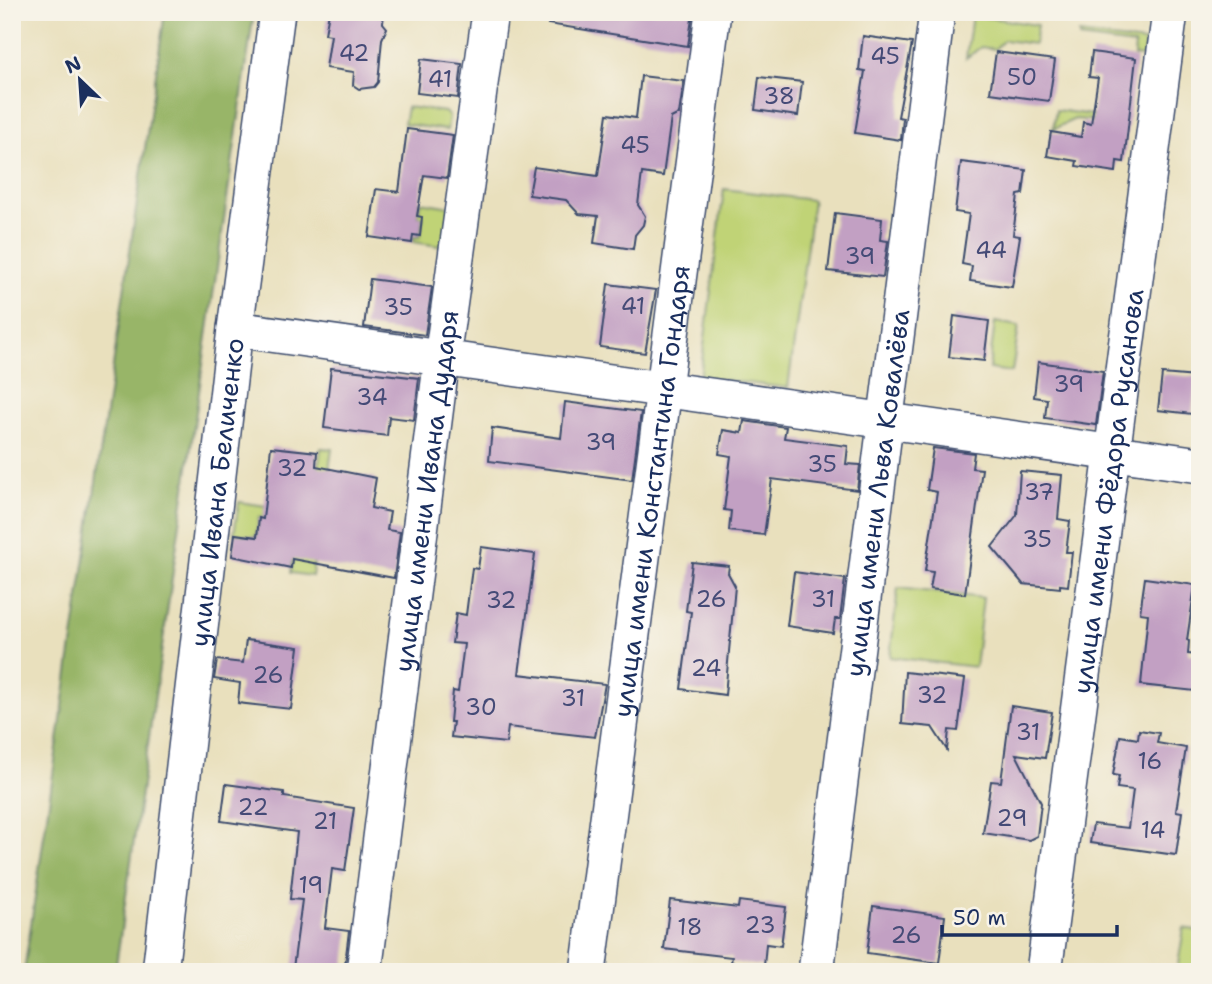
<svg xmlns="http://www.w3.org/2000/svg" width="1212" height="984" font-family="'Shantell Sans',sans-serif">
<rect width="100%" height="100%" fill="#f7f3e8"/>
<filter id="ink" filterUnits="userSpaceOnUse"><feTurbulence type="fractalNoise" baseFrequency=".0143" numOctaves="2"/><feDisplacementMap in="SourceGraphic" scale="14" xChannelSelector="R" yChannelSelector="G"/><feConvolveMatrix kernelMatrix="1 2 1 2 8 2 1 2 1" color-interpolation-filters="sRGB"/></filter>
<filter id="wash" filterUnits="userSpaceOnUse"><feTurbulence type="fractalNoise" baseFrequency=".00686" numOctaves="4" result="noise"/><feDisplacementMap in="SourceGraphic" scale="28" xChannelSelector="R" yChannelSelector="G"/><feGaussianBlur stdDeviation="1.57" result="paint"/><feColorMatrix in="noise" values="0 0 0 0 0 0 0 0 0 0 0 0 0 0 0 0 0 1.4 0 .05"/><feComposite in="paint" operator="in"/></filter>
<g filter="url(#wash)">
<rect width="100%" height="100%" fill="#e9e0bd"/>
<g fill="#c0d376" stroke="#6e816a" stroke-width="2">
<polygon points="972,15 1037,25 1034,44 1004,40 995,49 981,47 966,58"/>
<polygon points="1079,34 1145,42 1143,57 1134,56 1135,45 1079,38"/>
<polygon points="407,107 445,112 449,117 447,130 404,124"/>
<polygon points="1056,110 1107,117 1100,121 1075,119 1053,129"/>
<polygon points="724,189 813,200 788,388 700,377"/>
<polygon points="420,202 458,208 452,248 413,242 414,237 420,237 423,217 418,216"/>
<polygon points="995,322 1019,326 1012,372 989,369"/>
<polygon points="321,448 332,449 323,511 316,485"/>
<polygon points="239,502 321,514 312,576 291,573 298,523 259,517 256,537 234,534"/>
<polygon points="898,588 983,598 975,667 890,657"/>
<polygon points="1184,928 1200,931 1200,972 1177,971"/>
</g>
<polygon fill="#98b567" stroke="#5a7262" stroke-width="2" points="165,12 254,12 115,972 24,972"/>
<g id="blocks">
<g fill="#c2a0c3">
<polygon points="329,12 384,12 383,23 387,28 382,39 378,82 374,87 359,89 353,85 354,72 326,68 331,35 325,34"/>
<polygon points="549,12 693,12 688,46 548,24"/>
<polygon points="863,36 912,43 898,117 903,118 901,140 855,133 865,71 859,70"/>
<polygon points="996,52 1055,60 1049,101 990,93"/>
<polygon points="1092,52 1136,58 1124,162 1117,161 1116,172 1076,166 1077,161 1047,156 1051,132 1081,137 1083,122 1091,124 1098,78 1089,77"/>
<polygon points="421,59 462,64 458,98 417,93"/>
<polygon points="641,76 684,81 679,114 671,118 663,176 642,173 638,205 645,216 643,225 635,235 633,249 594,243 598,216 579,214 566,200 529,195 534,167 598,176 607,114 636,118"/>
<polygon points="759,77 802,82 798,116 755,110"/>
<polygon points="407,129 453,135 447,178 424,175 417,216 422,217 420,236 413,235 412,243 369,237 376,189 399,192"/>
<polygon points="961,162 1026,170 1023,194 1018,195 1013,235 1020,236 1012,287 970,281 972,266 962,264 969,214 955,212"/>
<polygon points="835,213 882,219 880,240 888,241 883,277 828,271"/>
<polygon points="370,279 432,287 425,335 364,327"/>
<polygon points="608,284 656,290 645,353 600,347"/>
<polygon points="954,316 989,321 984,361 949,357"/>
<polygon points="1038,362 1103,371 1096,425 1045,418 1047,399 1034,397"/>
<polygon points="331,368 419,378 414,420 389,417 387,436 324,428"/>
<polygon points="1162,374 1196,377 1192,414 1158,410"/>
<polygon points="565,402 641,412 632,480 489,461 492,428 561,438"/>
<polygon points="744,421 786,427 784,438 848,446 846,464 860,465 857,490 772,479 764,535 729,531 731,511 724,510 731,456 719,454 723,430 742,433"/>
<polygon points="271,447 317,452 316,466 376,478 371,508 390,512 387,530 400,532 394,578 292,559 291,568 232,556 235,534 257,537 259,518 263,519"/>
<polygon points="933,448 974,453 972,468 982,469 965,594 930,589 933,572 925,571 937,492 927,490"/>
<polygon points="1020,471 1062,475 1058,519 1070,521 1066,552 1072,552 1068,586 1060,585 1060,588 1023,584 992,547 1017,515"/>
<polygon points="481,547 535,554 519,674 605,684 595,737 508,727 506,743 451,737 453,722 450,722 453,691 458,692 464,644 452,643 456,613 466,615 472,568 478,569"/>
<polygon points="692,562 729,566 728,573 735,586 725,695 681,689 691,612 686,611"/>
<polygon points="794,572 845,579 840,619 835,619 833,633 787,626"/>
<polygon points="1145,578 1195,585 1187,640 1189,641 1188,654 1199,655 1195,691 1141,685 1148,614 1140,613"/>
<polygon points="246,640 299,647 291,709 238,703 240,683 214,679 217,660 243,663"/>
<polygon points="905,672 965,679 958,731 949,730 947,750 932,727 902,724"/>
<polygon points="1011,706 1052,712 1045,758 1016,754 1041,803 1037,836 1029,840 983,833 991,781 1001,782"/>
<polygon points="1139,730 1159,733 1157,743 1186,748 1176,811 1182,812 1176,855 1090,843 1093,824 1128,828 1133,790 1117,788 1119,776 1113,775 1120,736 1138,739"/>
<polygon points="226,784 284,792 284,797 354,808 345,871 332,869 325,928 349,931 344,972 293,968 302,900 290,899 297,832 221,821"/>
<polygon points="670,900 738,908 739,901 786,907 781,946 766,944 764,966 731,962 732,957 664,949"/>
<polygon points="873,906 945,916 939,963 867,953"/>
</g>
</g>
</g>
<g filter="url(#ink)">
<use href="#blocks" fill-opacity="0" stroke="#3a4a6c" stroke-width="2"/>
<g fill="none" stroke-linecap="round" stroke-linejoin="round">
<defs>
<g id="minor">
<polyline points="235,329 1200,465"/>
<path id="s1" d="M160,972L235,329L277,12"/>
<path id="s2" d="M364,972L442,358L490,12"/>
<path id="s3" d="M588,972L713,12"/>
<path id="s4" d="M816,972L937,12"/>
<path id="s5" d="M1044,972L1170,12"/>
</g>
</defs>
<use href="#minor" stroke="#3a4a6c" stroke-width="38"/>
<use href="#minor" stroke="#fff" stroke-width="35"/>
</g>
</g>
<g text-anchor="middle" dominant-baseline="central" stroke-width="5" stroke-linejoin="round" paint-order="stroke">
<g font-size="23" fill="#454b77">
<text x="354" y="53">42</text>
<text x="885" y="56">45</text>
<text x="1022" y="77">50</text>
<text x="440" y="79">41</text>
<text x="779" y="96">38</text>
<text x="635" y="145">45</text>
<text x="991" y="250">44</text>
<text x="860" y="256">39</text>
<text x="633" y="306">41</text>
<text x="398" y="307">35</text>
<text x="1069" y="384">39</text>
<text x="372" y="397">34</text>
<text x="601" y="442">39</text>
<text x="822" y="464">35</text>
<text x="292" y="468">32</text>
<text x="1039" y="492">37</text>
<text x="1037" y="539">35</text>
<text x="711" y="599">26</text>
<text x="823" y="599">31</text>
<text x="501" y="600">32</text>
<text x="706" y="668">24</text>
<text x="268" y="675">26</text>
<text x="932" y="695">32</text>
<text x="573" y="698">31</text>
<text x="481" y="707">30</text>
<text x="1028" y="732">31</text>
<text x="1150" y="761">16</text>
<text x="253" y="807">22</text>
<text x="1012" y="818">29</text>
<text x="325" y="821">21</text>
<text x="1153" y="830">14</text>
<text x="311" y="885">19</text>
<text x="760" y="925">23</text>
<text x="690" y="927">18</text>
<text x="906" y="935">26</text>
</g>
<g font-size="26" fill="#1b2f5e" stroke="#f7f3e8">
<text stroke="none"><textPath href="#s1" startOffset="483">улица Ивана Беличенко</textPath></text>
<text stroke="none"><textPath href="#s2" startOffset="485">улица имени Ивана Дударя</textPath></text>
<text stroke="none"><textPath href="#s3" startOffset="485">улица имени Константина Гондаря</textPath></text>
<text stroke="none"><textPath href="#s4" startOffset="483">улица имени Льва Ковалёва</textPath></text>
<text stroke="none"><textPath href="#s5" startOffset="485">улица имени Фёдора Русанова</textPath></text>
</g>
</g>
<rect width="1212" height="984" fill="none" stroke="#f7f3e8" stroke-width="42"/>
<g transform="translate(80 80) rotate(335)" stroke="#f7f3e8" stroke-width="5" paint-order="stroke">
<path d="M0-5L12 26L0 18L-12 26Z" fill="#1b2f5e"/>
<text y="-10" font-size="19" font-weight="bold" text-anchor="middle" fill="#1b2f5e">N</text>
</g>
<path d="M942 925v10h175v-10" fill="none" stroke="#1b2f5e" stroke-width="3.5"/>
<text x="953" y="925" font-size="21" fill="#1b2f5e" stroke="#f7f3e8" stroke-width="5" paint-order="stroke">50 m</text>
</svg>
